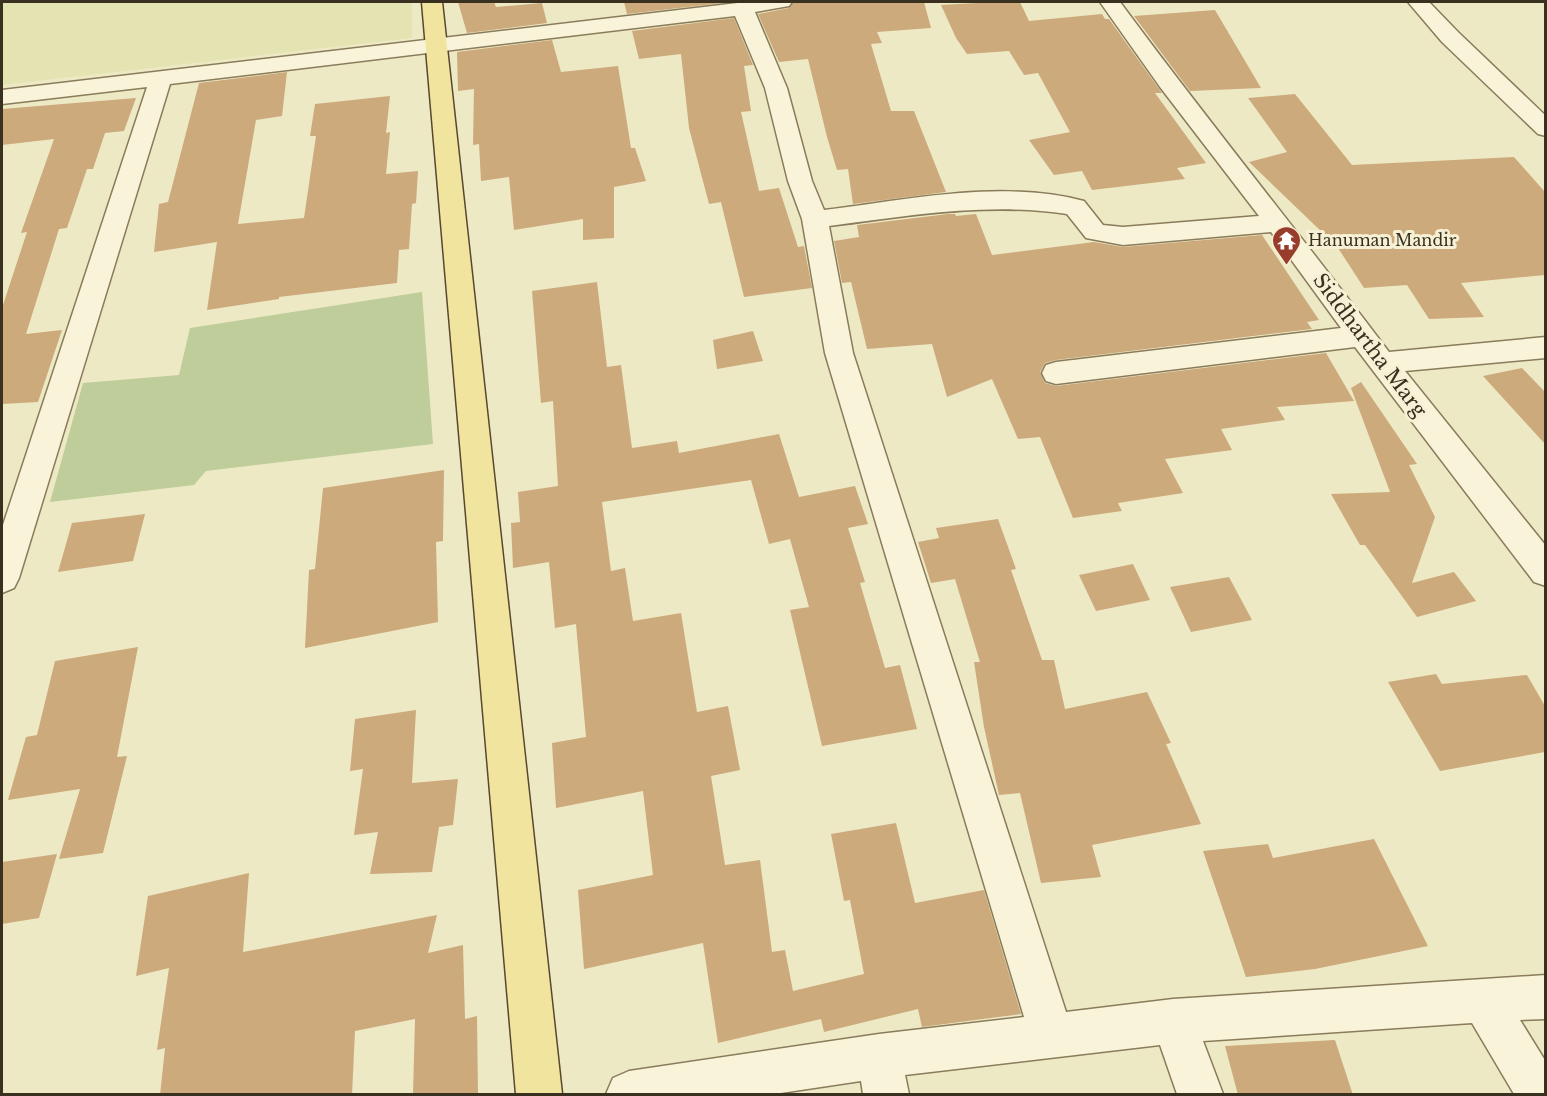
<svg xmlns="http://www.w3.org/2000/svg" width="1547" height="1096" font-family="'Libre Baskerville',serif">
<rect width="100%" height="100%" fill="#eee9c5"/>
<polygon fill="#e4e4b3" points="2,2 412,2 412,38 2,85"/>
<polygon fill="#becd99" points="422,292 433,444 206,471 194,485 50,502 83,383 179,375 190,328"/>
<g fill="#ccaa7b">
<polygon points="458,2 494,2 496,7 542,3 547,23 467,33"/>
<polygon points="624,2 731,2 627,14"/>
<polygon points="794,2 924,2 931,28 877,32 882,43 871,44 891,111 914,111 946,192 853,204 848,169 837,170 827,137 808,59 779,62 758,14 789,8"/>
<polygon points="995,2 1020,2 1029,21 1102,14 1105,19 1109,19 1162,93 1155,93 1206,163 1177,168 1185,179 1092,190 1082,171 1054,175 1029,140 1070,132 1038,73 1024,75 1009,51 967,54 956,38 941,5"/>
<polygon points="1215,10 1261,88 1190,91 1134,16"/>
<polygon points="734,18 753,65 744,66 751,111 741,112 759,191 779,188 798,247 804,246 812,288 744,297 721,202 709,204 689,128 681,54 639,59 632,31"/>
<polygon points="552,40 561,72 618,66 631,148 635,148 646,181 614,187 614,238 583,240 583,219 514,230 509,177 481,181 479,144 473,145 474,89 458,91 457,52"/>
<polygon points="287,72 282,116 256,120 238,224 304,218 316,136 310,136 315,104 390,96 386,133 390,132 386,174 418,171 416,203 412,204 409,249 399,250 397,283 279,297 279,299 207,310 217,242 154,252 159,204 168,202 199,83"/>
<polygon points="1295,94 1352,165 1514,157 1545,192 1545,275 1461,283 1484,317 1429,319 1407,285 1364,288 1329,234 1324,234 1249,162 1287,152 1248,98"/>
<polygon points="136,98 124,131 105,133 93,169 87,169 67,228 59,229 26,334 62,330 38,402 2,404 2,308 27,232 21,233 54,139 2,145 2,109"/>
<polygon points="948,214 955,214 956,216 976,214 992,255 1094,242 1123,247 1262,235 1319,320 1307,322 1312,329 1056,360 1045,363 1040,372 1045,383 1056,386 1326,353 1354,401 1277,407 1285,420 1221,429 1232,450 1165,459 1183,493 1118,503 1122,511 1073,518 1040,437 1018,439 992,379 947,397 932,344 867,349 851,282 842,283 834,241 859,237 857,225"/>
<polygon points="597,282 607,367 621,365 632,448 677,441 679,453 779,434 799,497 855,486 868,524 848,528 865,582 860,583 885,668 900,665 917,729 822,746 790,610 809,607 790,539 769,544 751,480 602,502 611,571 625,568 633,621 681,613 697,712 728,706 740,770 711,776 725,865 760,860 772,952 785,950 793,991 864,974 850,900 844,901 831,834 896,823 915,903 984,890 1021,1014 922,1027 918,1009 824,1032 821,1019 718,1043 703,943 584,969 578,890 653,875 643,791 556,808 552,743 586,737 576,624 555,628 549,562 513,568 511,523 520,522 518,492 558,486 553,401 541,403 532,291"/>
<polygon points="753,331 763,361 717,369 713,340"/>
<polygon points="1522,368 1545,392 1545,444 1483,376"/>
<polygon points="1361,382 1417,464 1409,465 1435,517 1412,583 1454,572 1476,601 1417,617 1365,545 1360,545 1331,494 1390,492 1351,388"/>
<polygon points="444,470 443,541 436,542 438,622 305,648 309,570 315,569 323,488"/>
<polygon points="145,514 133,561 58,572 72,523"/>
<polygon points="998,519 1016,569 1011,570 1042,660 1054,660 1065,709 1147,692 1171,743 1166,744 1201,824 1092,845 1101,877 1041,883 1020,793 999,795 984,727 974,662 980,662 955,579 931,583 918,542 939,538 936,528"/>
<polygon points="1133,564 1150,600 1096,611 1079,575"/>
<polygon points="1229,577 1252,620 1191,632 1170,587"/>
<polygon points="138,647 117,757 127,756 103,853 59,859 80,789 8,800 26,737 37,735 55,661"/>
<polygon points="1436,674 1442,684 1527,675 1545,706 1545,752 1440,771 1388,682"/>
<polygon points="416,710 412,783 458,779 453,825 439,827 432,872 370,874 378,832 354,835 363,769 350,771 355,719"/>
<polygon points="1374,839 1428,946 1315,969 1246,977 1203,851 1268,844 1273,858"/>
<polygon points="57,854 39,918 2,924 2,862"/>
<polygon points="249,873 243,952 437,915 428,953 463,945 465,1019 477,1016 478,1095 413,1095 415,1019 355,1031 352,1095 160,1095 165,1048 157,1050 169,968 136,976 148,896"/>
<polygon points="1335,1040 1353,1095 1238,1095 1225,1046"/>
</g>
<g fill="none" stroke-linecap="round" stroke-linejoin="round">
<defs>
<g id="minor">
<path d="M746,2H792L789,6L755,12L787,88L812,181L824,210C908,200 1000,179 1084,201L1103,225L1123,227L1259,216L1160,87L1100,2H1120C1207,120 1300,234 1389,352L1546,337V358L1405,371L1546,546V586L1534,582L1355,347L1056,384L1046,381L1042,373L1046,365L1056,362L1341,328L1271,232L1123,245L1086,238L1067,214C987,202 909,216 829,226L853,353L1066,1012L1173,999L1546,975V1019L1520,1020L1546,1062V1094H1514L1472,1023L1203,1041L1223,1094H1177L1160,1045L905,1075L909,1094H863L861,1081L774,1094H606L613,1078L629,1071L879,1034L1024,1017L825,353L802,219L788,181L765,88L735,16L170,84L19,578L14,588L2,593V528L147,87L2,104V90Z"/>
<polygon points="1408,2 1429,2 1458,32 1546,116 1546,136 1538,134 1442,42"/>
</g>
<polygon id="major" points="422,2 442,2 562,1094 516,1094"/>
</defs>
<use href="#minor" stroke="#897b5b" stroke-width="3"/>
<use href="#major" stroke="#57482f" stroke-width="3"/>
<use href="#minor" fill="#f9f4d9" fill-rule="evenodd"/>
<use href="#major" fill="#f1e49e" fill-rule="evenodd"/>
</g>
<defs>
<symbol id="temple-pin" viewBox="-11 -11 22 30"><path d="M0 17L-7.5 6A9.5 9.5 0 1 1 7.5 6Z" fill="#983c2b" stroke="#f6f1d5"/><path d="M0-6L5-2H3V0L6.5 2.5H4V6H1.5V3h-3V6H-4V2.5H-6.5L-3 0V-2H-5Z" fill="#fff"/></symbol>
</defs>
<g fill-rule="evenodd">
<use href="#temple-pin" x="1270" y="224" width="33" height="45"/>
</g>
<g text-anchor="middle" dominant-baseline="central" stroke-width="6" stroke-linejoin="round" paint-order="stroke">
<g font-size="16" fill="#3a301f" stroke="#f6f1d5" text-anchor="start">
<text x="1308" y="240">Hanuman Mandir</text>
</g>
<g font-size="20" fill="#3a301f" stroke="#f6f1d5">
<text transform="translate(1370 345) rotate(53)">Siddhartha Marg</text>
</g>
</g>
<rect width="1547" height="1096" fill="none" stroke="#3a301f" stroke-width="6"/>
</svg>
